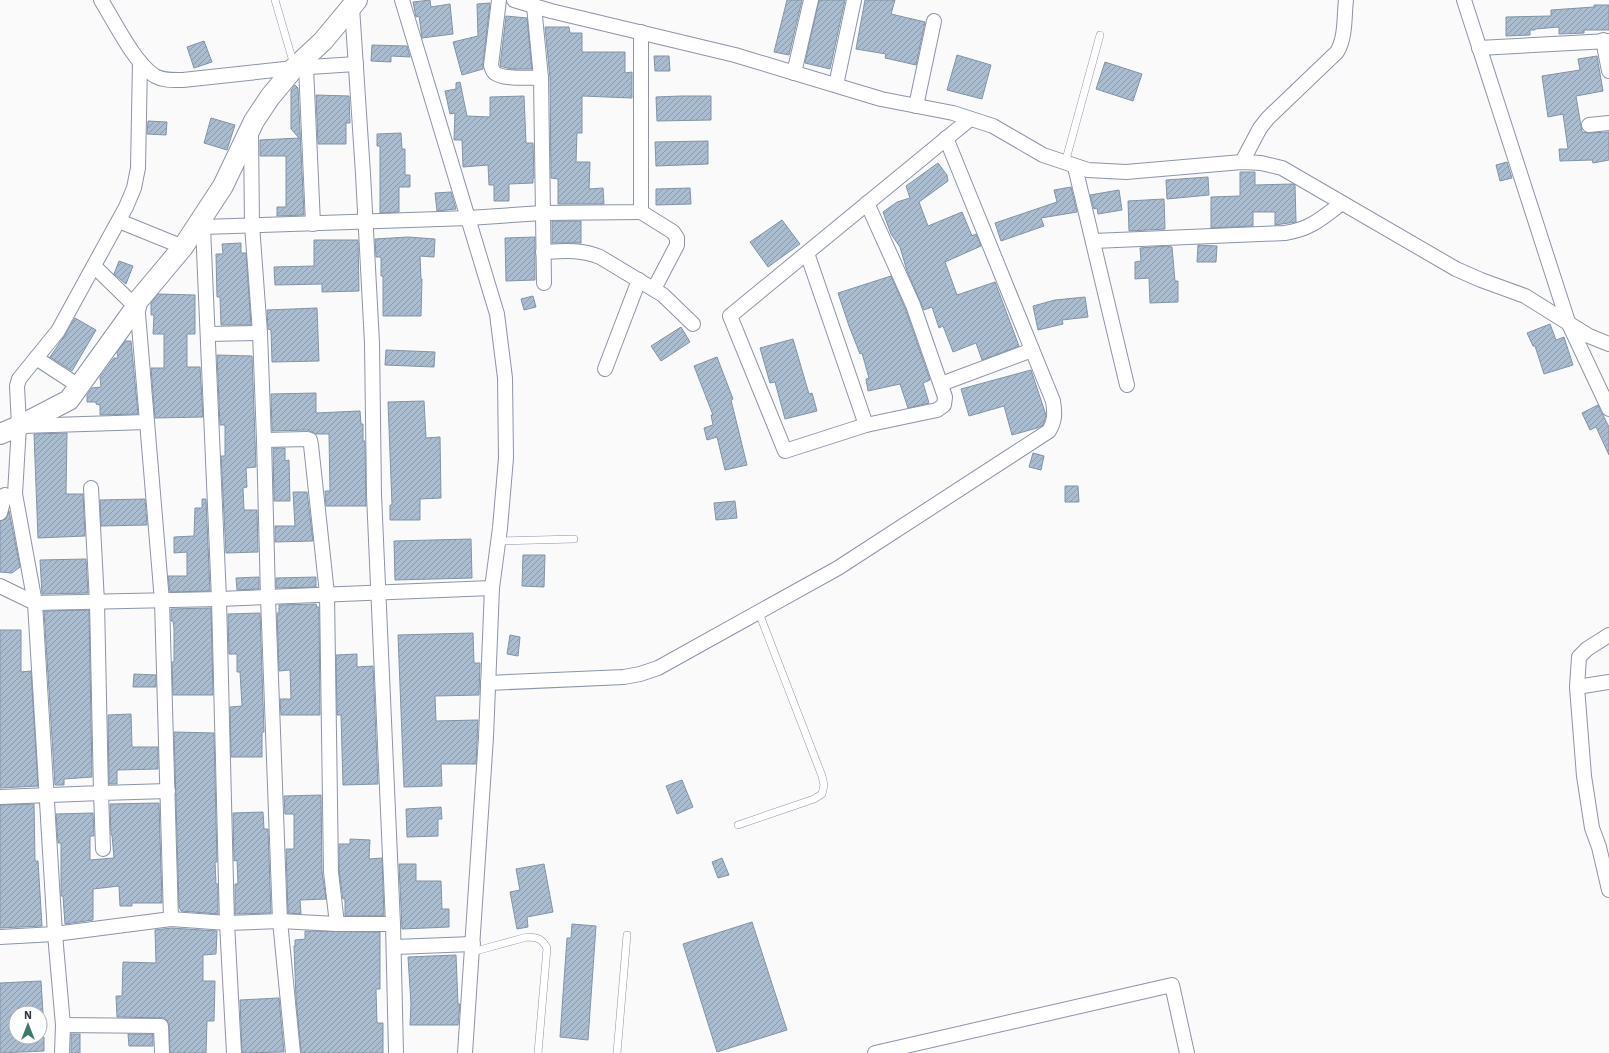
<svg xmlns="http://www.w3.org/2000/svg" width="1609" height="1053" font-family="'IBM Plex Sans',sans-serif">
<defs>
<pattern id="building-hatch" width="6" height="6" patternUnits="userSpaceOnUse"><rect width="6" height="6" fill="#a9bcd0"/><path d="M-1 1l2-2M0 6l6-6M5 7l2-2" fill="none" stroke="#8a9aaa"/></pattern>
</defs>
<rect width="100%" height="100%" fill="#fafafa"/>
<g fill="url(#building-hatch)" stroke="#8194a7">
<polygon points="430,0 431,7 450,4 453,34 422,38 419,16 416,17 413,2"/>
<polygon points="787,0 802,0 789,55 774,52"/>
<polygon points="819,0 845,0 830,69 805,63"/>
<polygon points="865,0 895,0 891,14 925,22 916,65 885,58 886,54 856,49"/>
<polygon points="490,3 483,64 483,69 462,75 453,42 478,36 477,4"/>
<polygon points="1594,5 1609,5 1609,30 1584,30 1584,33 1559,34 1559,27 1535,29 1535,30 1530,30 1530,35 1506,36 1506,17 1551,16 1551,10 1594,7"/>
<polygon points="506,16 527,18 532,69 511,69 500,66"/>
<polygon points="545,27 569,27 570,33 582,33 582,52 625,52 625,73 632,72 632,98 582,96 582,133 577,133 576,162 590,162 589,189 603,188 604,204 558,204 558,179 551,178 550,78"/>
<polygon points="204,41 212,62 194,68 187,47"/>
<polygon points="372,45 407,46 410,57 391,56 391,62 371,61"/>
<polygon points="957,55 991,65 982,99 947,90"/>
<polygon points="654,56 669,56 670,71 655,71"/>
<polygon points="1597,56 1603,91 1576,96 1582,132 1590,133 1609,132 1609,160 1593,163 1592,160 1560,161 1559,149 1568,149 1563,114 1548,117 1542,76 1580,70 1578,59"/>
<polygon points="1105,62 1142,74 1133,101 1096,89"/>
<polygon points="460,82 467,116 490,117 490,97 524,96 526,143 533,143 534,178 533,178 533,183 509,184 509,201 494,201 494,185 489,185 488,165 463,167 462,140 454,140 455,113 450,114 445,91 456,89 456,83"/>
<polygon points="295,85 298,88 304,215 277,216 277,207 286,207 286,156 260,156 260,140 299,138 291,129 291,90"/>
<polygon points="316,95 349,96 350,123 346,123 346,144 318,144"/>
<polygon points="681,96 711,96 711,120 657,121 656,97"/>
<polygon points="211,118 235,125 227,150 204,143"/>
<polygon points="148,121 167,122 166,135 147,134"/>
<polygon points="401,133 402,149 405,149 405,175 410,175 410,187 399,187 399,212 380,213 380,146 377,146 377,134"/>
<polygon points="708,141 708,164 656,166 655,142"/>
<polygon points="1507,162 1512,178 1500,181 1496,165"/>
<polygon points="938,163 947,175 948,181 919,202 928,226 962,212 972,236 976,234 981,246 945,262 957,295 995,282 1019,346 982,360 976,343 953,352 943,326 939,328 932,307 924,310 907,271 900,247 891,234 883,212 897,202 910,198 906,186"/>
<polygon points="1240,172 1255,172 1255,185 1292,184 1295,185 1296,222 1275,225 1275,212 1253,212 1253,226 1211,228 1211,197 1240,196"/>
<polygon points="1208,177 1209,195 1167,199 1166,180"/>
<polygon points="1071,187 1077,212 1041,218 1044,226 1001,241 995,223 1057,202 1054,190"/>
<polygon points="690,188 691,204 656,205 656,189"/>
<polygon points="1119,190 1122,210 1098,214 1097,208 1094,209 1090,195"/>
<polygon points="451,192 456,209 437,211 435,193"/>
<polygon points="1164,199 1165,229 1129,231 1128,201"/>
<polygon points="782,220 800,244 768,267 750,242"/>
<rect x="552" y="221" width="29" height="22"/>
<polygon points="408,237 435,239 434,257 420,256 421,279 422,279 421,316 383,316 383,276 381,276 381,258 380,257 376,257 375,239"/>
<polygon points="535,237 535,280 506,281 505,238"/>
<polygon points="314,240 358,240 359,291 322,292 322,284 275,285 274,267 314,266"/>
<polygon points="241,243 241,253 246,253 251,325 221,325 220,297 217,297 216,254 223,254 222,244"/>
<polygon points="1198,245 1217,246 1216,262 1197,262"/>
<polygon points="1166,246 1172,247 1175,281 1178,281 1178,302 1150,303 1149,278 1135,279 1135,262 1141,261 1140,248"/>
<polygon points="119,261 133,266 126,284 114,274"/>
<polygon points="891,276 905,308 930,380 923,383 929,403 908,408 900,384 868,391 866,379 869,378 862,353 860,354 849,326 838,293"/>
<polygon points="158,294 195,295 195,334 187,334 187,367 200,367 203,417 155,418 151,368 164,368 164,334 153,334 154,315 151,315 151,303"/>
<polygon points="533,296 536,307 524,310 521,299"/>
<polygon points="1085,297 1088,317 1062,320 1063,324 1038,330 1033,306 1055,300"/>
<polygon points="317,308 319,361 272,362 271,330 268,329 267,310"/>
<polygon points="75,318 96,330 72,371 50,357 65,335"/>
<polygon points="1550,324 1556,340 1564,337 1573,365 1544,374 1535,346 1533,346 1527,333"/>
<polygon points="681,327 690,342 661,361 651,346"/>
<polygon points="793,339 809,394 812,393 817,411 785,419 775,382 770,383 760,348"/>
<polygon points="125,341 131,341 138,414 100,415 100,405 96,404 96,402 87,402 87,395 92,388 101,387 100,377 114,358 118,358 117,352"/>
<polygon points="386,350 435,352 434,367 385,365"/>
<polygon points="217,355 252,356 256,467 246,468 247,487 243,488 244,510 257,510 258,552 226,553 221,456 225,456 225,425 220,425"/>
<polygon points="717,357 733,399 731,400 747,465 725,470 717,437 707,440 704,428 713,425 711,415 713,415 694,366"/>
<polygon points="1031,370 1046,415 1043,425 1037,428 1012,435 1004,406 969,416 961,389"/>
<polygon points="316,393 316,413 360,411 361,424 363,424 363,441 365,441 366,506 326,506 325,491 330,491 329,434 316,434 307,430 272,431 271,394"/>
<polygon points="424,401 426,438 440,437 441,498 420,499 420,520 390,520 390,505 392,505 388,402"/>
<polygon points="1598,405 1609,427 1609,455 1596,427 1590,430 1582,413"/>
<polygon points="67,433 66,494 83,494 85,536 38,538 34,434"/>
<polygon points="273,448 285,448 285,461 289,460 290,501 274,501"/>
<polygon points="1033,453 1044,456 1041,470 1029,467"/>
<polygon points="1065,486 1078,486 1079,502 1065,502"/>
<polygon points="293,492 307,492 313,541 275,542 275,526 295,526"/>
<polygon points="145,499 147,525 101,526 100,500"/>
<polygon points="202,499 206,499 210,591 170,592 168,576 187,576 187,552 174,553 174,537 194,536 195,508 202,508"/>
<polygon points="735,501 737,518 716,520 714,503"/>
<polygon points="9,511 20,567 12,573 0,572 0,521 6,519"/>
<polygon points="471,539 472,578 395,580 394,541"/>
<polygon points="523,555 545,555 544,587 522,586"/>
<polygon points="86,559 88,593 42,594 40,560"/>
<polygon points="259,577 259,589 237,590 236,578"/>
<polygon points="316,577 316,587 276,588 276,578"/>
<polygon points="316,604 317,607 319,607 320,715 281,715 280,699 291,699 290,670 279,671 277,613 279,613 279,605"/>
<polygon points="211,608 213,695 173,695 172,662 174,662 174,628 173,621 171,621 171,609"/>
<polygon points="89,610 92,777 64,779 64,785 55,785 44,611"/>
<polygon points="260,613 264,732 262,732 262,757 231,757 230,707 242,706 240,672 237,672 237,654 229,654 228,614"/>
<polygon points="0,630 21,630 21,672 31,671 38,786 0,788"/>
<polygon points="473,633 474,663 480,663 479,695 435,696 436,721 478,720 476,764 441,764 442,786 404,787 398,635"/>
<polygon points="510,635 520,637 518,656 507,654"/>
<polygon points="357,654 357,667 373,666 378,784 343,785 341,715 337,715 336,655"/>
<polygon points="134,674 156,675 156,687 133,687"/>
<polygon points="131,714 132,747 158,747 158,769 117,770 117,784 109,784 108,715"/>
<polygon points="174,732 214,733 217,862 215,862 216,884 218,884 218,914 181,911 179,907"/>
<polygon points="682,780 693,807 677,814 666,786"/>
<polygon points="321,795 322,872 326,899 300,900 301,914 288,913 286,849 294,849 294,814 285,814 284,796"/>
<polygon points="159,803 162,903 132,903 132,906 120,906 119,886 93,889 93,920 65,924 63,896 61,896 61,843 58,843 56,814 93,813 94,836 90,836 90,860 114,858 112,835 111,835 110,804"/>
<polygon points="34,804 35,861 38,861 42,926 0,928 0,805"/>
<polygon points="441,807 442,819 438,819 438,836 407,837 406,809"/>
<polygon points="263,812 264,829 268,829 271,913 235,914 235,884 238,884 237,860 234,861 233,813"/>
<polygon points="350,839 370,840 369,859 382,858 384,916 345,916 345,899 343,899 339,871 339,844 350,844"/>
<polygon points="722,858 729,875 718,878 712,862"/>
<polygon points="399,864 416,864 416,881 441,881 442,909 449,909 449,927 402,929"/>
<polygon points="544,864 553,912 527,917 528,927 517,929 510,892 520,890 516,869"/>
<polygon points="752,922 787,1030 717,1052 683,944"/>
<polygon points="572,924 596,926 588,1040 560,1037 567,938 571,938"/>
<polygon points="171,928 217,931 216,954 203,955 203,981 215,981 214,1021 207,1021 206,1053 170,1053 169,1025 165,1018 117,1017 116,996 122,996 123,962 156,963 155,930"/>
<polygon points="305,931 380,932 380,989 376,989 377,1023 383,1023 383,1053 302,1053 301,1051 296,998 294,946 295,946 295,940 305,939"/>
<polygon points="456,955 458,1004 460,1004 458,1025 410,1025 411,1004 408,957"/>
<polygon points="41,981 43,1013 16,1013 16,1037 44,1037 44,1051 0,1053 0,983"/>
<polygon points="279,998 284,1052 242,1053 240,1000"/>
<rect x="71" y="1034" width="9" height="19"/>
<polygon points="128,1034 153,1034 153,1046 129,1046"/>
</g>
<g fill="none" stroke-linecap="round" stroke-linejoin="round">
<defs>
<g id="service">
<polyline points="275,0 294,65"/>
<polyline points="1065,163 1100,35"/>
<polyline points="498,541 574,539"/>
<polyline points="738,825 814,799 822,794 824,785 822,776 759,613"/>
<path d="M472,952L527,937C538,937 542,939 547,948L538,1053"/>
<polyline points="617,1053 627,935"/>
</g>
<g id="minor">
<path d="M101,0C114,21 135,64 155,76C164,81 174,80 183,80L294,68L356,64"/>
<polyline points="402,0 497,314 505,378 506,458 500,528 492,588 486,737 465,1053"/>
<path d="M499,0L491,65C492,68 492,71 495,73C504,80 530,77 541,78"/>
<polyline points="514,0 551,11 735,55 881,99 953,113 993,126 1043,155 1088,170 1126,172 1242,162 1261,163 1282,168 1456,269 1481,280 1525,296 1589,336 1609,344"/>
<polyline points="1464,0 1568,322 1609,409"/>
<polyline points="534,6 541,78 544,283"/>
<polyline points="352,7 363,174 372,343 374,495 393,924"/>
<polyline points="1603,40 1609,71"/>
<polyline points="1479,48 1609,41"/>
<polyline points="306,67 313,224"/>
<polyline points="794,73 811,0"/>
<polyline points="836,85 854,0"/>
<polyline points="916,106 934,21"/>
<polyline points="1589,125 1609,123"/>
<polyline points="251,132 252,225 260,333 264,440 268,597 280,921 293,1053"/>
<path d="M1242,162L1260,128L1268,118L1337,52C1346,37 1344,16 1346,0"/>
<polyline points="1075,167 1127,385"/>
<polyline points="641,212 673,232 677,238 677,245 654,289"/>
<polyline points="119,221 183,247"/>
<polyline points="199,222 203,227 219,599 227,923 234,1053"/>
<polyline points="203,227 469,218 542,213 641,212 641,32"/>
<path d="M1093,241L1285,233C1311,229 1322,218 1342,203"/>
<path d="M543,252C563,251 581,249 600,257L663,295L693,324"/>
<polyline points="807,253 866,425 785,451 730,316 970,119"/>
<polyline points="94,266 136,307"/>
<polyline points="137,302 162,601 171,919"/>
<polyline points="208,334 260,333"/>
<polyline points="36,358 79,386"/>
<polyline points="605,369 639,280"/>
<polyline points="941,384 1032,350"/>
<polyline points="866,425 937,410 944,405 945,397 913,305 867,203"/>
<polyline points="22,426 147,422"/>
<polyline points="264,440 307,439 310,440 311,445 327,594 331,872 337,924"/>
<polyline points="0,513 5,495"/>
<polyline points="0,586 35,603 219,599 492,588"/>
<polyline points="1609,682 1577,687 1584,776 1592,828 1599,847 1609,890"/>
<path d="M488,683L624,677L640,674L658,668L838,568L1049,431C1055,421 1055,413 1053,401L946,138"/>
<polyline points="1577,687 1579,657 1587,649 1609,635"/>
<polyline points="0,797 101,793 97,602 91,488"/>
<polyline points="103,849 101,793 168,791"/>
<polyline points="0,937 55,934 171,919 227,923 280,921 337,924 393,924 396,1053"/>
<polyline points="394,947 473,944"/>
<polyline points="63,1025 161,1026 162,1053"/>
<polyline points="62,1053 63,1025 55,934 35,603 15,494 19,426 17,386 19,379 58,331 126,207 134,188 138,168 140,62"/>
<polyline points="875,1053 1172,985 1187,1053"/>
</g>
<polyline id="secondary" points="0,434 19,426 69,400 136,307 137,302 183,247 223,186 254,121 270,97 294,68 323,41 357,0"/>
</defs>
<use href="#service" stroke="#8b94ab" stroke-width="8"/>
<use href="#minor" stroke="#8b94ab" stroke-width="16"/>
<use href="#secondary" stroke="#8b94ab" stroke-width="22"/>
<use href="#service" stroke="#fff" stroke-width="7"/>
<use href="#minor" stroke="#fff" stroke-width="14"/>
<use href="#secondary" stroke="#fff" stroke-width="20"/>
</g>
<g transform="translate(28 1025)"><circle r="19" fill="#ffffff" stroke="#aeafb3"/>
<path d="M0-3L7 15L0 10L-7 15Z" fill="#3a7b6b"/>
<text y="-6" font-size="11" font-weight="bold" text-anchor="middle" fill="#343842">N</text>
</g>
</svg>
